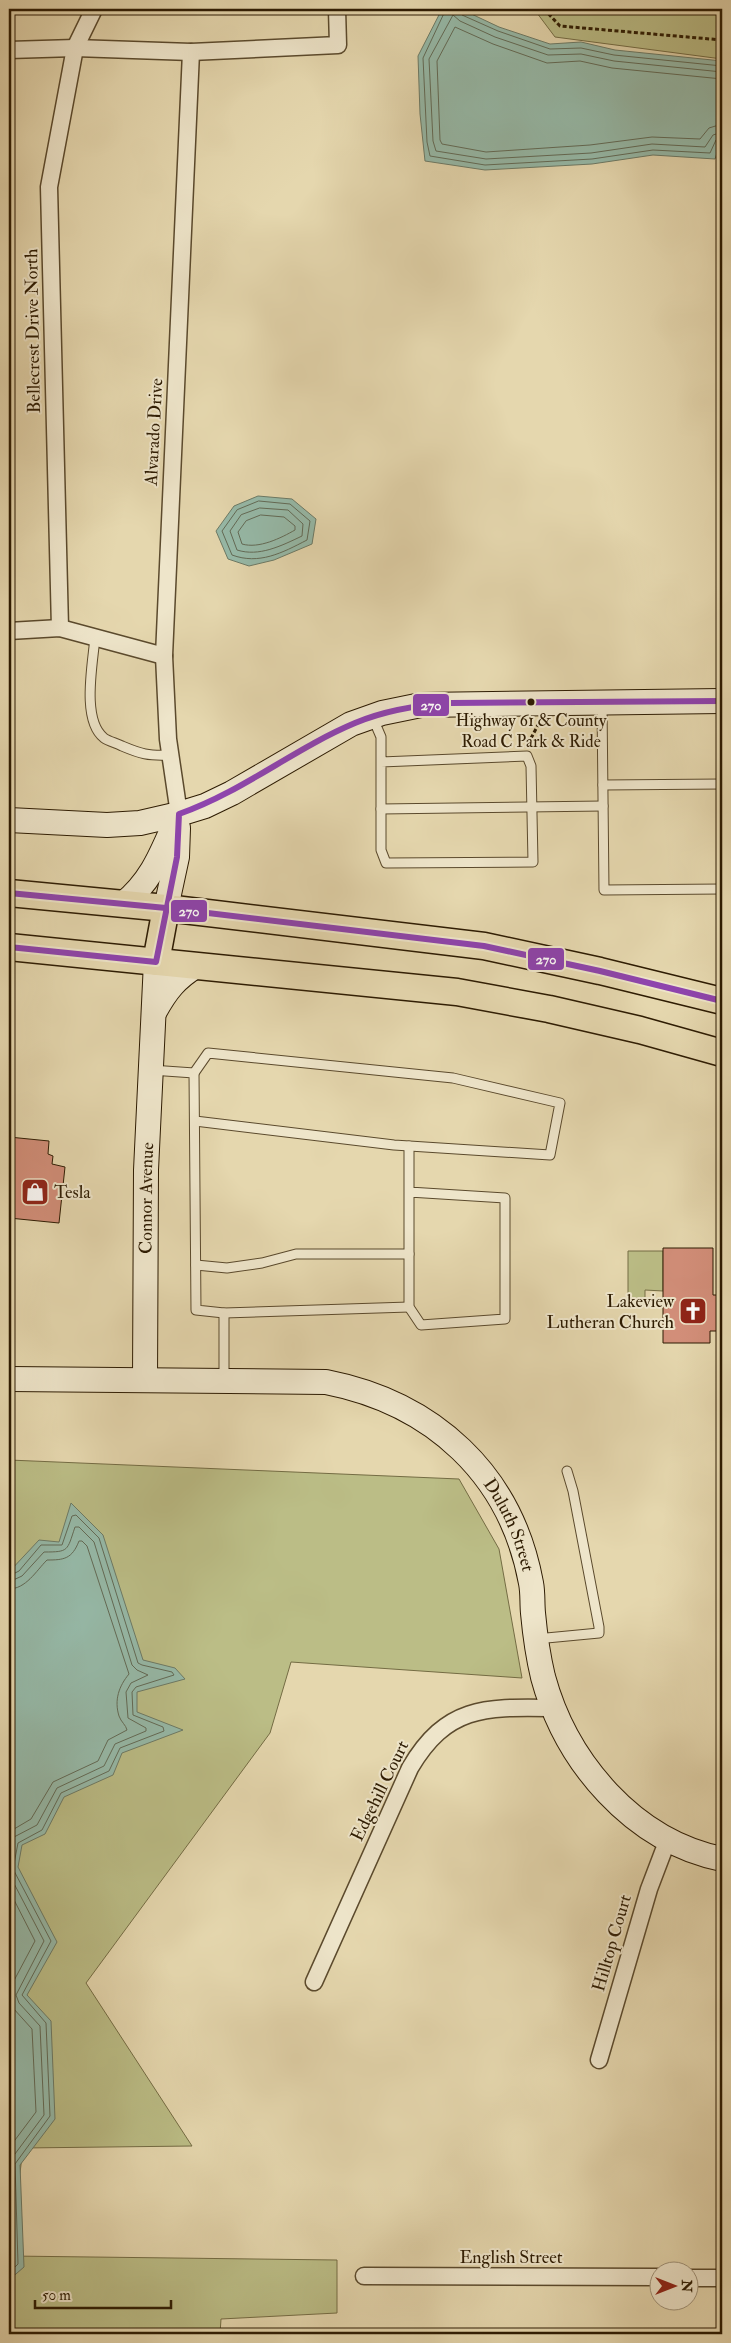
<svg xmlns="http://www.w3.org/2000/svg" width="731" height="2343" font-family="'IM FELL Double Pica',serif">
<rect width="100%" height="100%" fill="#e5d7ae"/>
<filter id="stains"><feTurbulence type="fractalNoise" baseFrequency=".004" numOctaves="4"/><feColorMatrix values="0 0 0 0 .2 0 0 0 0 .09 0 0 0 0 .02 0 0 0 .5 -.17"/></filter>
<radialGradient id="worn" r=".72"><stop offset=".6" stop-color="#630" stop-opacity="0"/><stop offset="1" stop-color="#630" stop-opacity=".3"/></radialGradient>
<g fill="#bbbd86" stroke="#746c44">
<polygon points="534,9 722,9 722,59 555,37"/>
<polygon points="628,1251 663,1251 663,1291 645,1290 645,1304 628,1303"/>
<polygon points="9,1460 459,1479 499,1549 522,1678 291,1662 270,1733 86,1983 192,2146 23,2148 10,2256 337,2260 337,2313 221,2319 220,2334 9,2334"/>
</g>
<g fill="#96baa9" stroke="#6c7a66">
<polygon points="442,9 463,10 499,27 550,44 581,42 615,50 722,61 722,137 715,159 653,155 592,164 485,170 425,161 420,114 418,56"/>
<polygon points="258,496 292,499 316,519 312,544 274,560 249,566 228,559 216,531 234,506"/>
<polygon points="71,1503 103,1535 143,1660 175,1668 185,1679 137,1692 137,1712 183,1730 122,1753 113,1775 64,1797 45,1834 22,1845 18,1867 57,1942 27,1995 51,2021 55,2119 20,2165 24,2267 9,2280 9,1572 39,1540 59,1542"/>
</g>
<g fill="none" stroke-linecap="round" stroke-linejoin="round">
<g stroke="#626a56" stroke-width="1">
<polyline points="446,9 423,58 427,142 430,156 485,165 592,159 653,150 710,153 716,140 722,138"/>
<polyline points="460,9 462,15 498,31 550,49 581,48 614,55 722,66"/>
<polyline points="722,72 614,61 581,54 548,55 495,37 460,21 453,15 429,59 433,141 436,151 486,159 591,153 652,144 705,147 713,135 722,132"/>
<polyline points="722,79 612,68 580,61 547,63 493,44 455,27 437,61 440,140 442,144 486,152 590,145 652,137 700,139 709,128 722,124"/>
<path d="M259,501L290,504L310,521L307,540C282,553 259,565 232,555L222,531L237,510Z"/>
<path d="M260,508L288,510L303,524L302,536C281,546 259,557 237,550L230,531L241,515Z"/>
<path d="M261,515L284,517L295,526V530C281,538 259,549 242,544L238,532L246,521Z"/>
<polyline points="9,1576 19,1571 41,1545 62,1545 72,1516 76,1515 99,1538 138,1663 142,1665 172,1672 174,1675 136,1687 132,1692 133,1715 163,1727 164,1731 120,1748 109,1771 61,1793 42,1830 18,1843 13,1869 51,1941 22,1995 46,2023 50,2116 15,2164 18,2264 9,2273"/>
<path d="M9,1582L22,1576L44,1552C69,1552 67,1551 75,1527H79L94,1542L132,1665L137,1670L148,1675L131,1683L126,1692L128,1718L146,1728V1731L115,1744L104,1766L57,1788L37,1825L14,1837L9,1854"/>
<path d="M9,1589C26,1589 36,1571 47,1560C64,1560 72,1559 79,1541H82L87,1546L129,1674C119,1686 114,1700 119,1716C121,1722 126,1725 127,1730L108,1740L98,1761L53,1782L31,1819L9,1832"/>
<polyline points="9,1874 44,1941 16,1995 19,2003 40,2026 44,2115 9,2162"/>
<polyline points="9,1890 35,1941 9,1990"/>
<polyline points="9,2000 13,2008 32,2029 36,2112 9,2148"/>
<polyline points="9,2175 12,2261 9,2265"/>
</g>
</g>
<g fill="#d28e79" stroke="#2d1b02">
<polygon points="9,1137 49,1141 48,1154 53,1156 52,1164 65,1167 59,1223 9,1218"/>
<polygon points="663,1248 713,1248 713,1295 722,1295 722,1331 710,1331 710,1343 663,1343"/>
</g>
<g fill="none" stroke-linecap="round" stroke-linejoin="round">
<defs>
<g id="lane">
<path d="M95,637C93,663 81,720 104,738C108,741 116,743 122,746C141,754 148,756 170,755"/>
<polyline points="602,705 604,890 722,889"/>
<polyline points="372,716 381,737 381,850 386,863 533,862 531,766 527,756 381,762"/>
<polyline points="603,785 722,784"/>
<polyline points="381,809 603,806"/>
<polyline points="151,1070 194,1073 196,1310 224,1313 409,1307"/>
<polyline points="194,1073 208,1053 453,1078 560,1103 550,1155 394,1145 195,1121"/>
<polyline points="409,1146 409,1307 421,1325 505,1319 505,1198 409,1192"/>
<polyline points="196,1265 227,1268 262,1263 296,1254 409,1254"/>
<polyline points="224,1380 224,1313"/>
<polyline points="536,1639 599,1633 599,1627 573,1491 567,1471"/>
</g>
<g id="street">
<polyline points="9,50 75,48 191,52 338,45 337,9"/>
<polyline points="60,628 49,187 75,48 94,9"/>
<polyline points="9,631 60,628 164,656"/>
<polyline points="179,814 168,739 164,656 191,52"/>
<path d="M314,1982L410,1768C447,1705 486,1707 553,1708"/>
<polyline points="599,2060 649,1889 668,1839"/>
<polyline points="364,2276 658,2277"/>
<polyline points="688,2278 722,2278"/>
</g>
<g id="secondary">
<polyline points="9,820 107,825 140,823 179,814 205,806 232,793 351,724 382,713 421,705 722,701"/>
<path d="M123,904C154,879 163,849 179,814"/>
<polyline points="166,908 177,857 178,828"/>
<path d="M155,1011C166,991 176,978 196,966"/>
<path id="s1" d="M9,1379L326,1382C433,1403 511,1474 531,1583C533,1593 532,1603 533,1613C535,1635 538,1656 543,1677C566,1762 633,1841 722,1859"/>
<path id="s2" d="M145,1380L146,1170L156,962"/>
</g>
<g id="primary">
<polyline points="9,893 166,908 484,946 600,971 722,1001"/>
<polyline points="9,947 457,992 549,1009 640,1030 722,1053"/>
<polyline points="156,962 166,908"/>
</g>
</defs>
<use href="#lane" stroke="#5b4a2d" stroke-width="11"/>
<use href="#street" stroke="#5b4a2d" stroke-width="19"/>
<use href="#secondary" stroke="#2d1b02" stroke-width="26"/>
<use href="#primary" stroke="#2d1b02" stroke-width="29"/>
<g stroke="#2d1b02" stroke-width="3" stroke-dasharray="4 2.5" stroke-linecap="butt">
<polyline points="544,9 560,26 722,40"/>
<polyline points="528,744 539,723"/>
</g>
<use href="#lane" stroke="#eee5ca" stroke-width="9"/>
<use href="#street" stroke="#eee5ca" stroke-width="16"/>
<use href="#secondary" stroke="#eee5ca" stroke-width="24"/>
<use href="#primary" stroke="#e5d7ae" stroke-width="26"/>
<defs>
<g id="bus-1">
<polyline points="9,893 166,908 484,946 600,971 722,1001"/>
<path d="M9,947L156,962L177,857L179,814C244,791 293,749 355,723C386,710 418,705 451,703L722,701"/>
</g>
</defs>
<use href="#bus-1" stroke="#eee5ca" stroke-width="10"/>
<use href="#bus-1" stroke="#8e44ad" stroke-width="6"/>
</g>
<defs>
<symbol id="shop-square" viewBox="-11 -11 22 22"><rect x="-9" y="-9" width="18" height="18" rx="4" fill="#8f2418" stroke="#eee5ca"/><path d="M-5-2.5h2.3a2.7 3.5 0 0 1 5.4 0H5L5.5 6h-11ZM-1.5-2.5h3a1.5 2.3 0 0 0-3 0Z" fill="#fff"/></symbol>
<symbol id="church-square" viewBox="-11 -11 22 22"><rect x="-9" y="-9" width="18" height="18" rx="4" fill="#8f2418" stroke="#eee5ca"/><path d="M-1.2-6h2.4v3.5h3.3v2.4h-3.3V6h-2.4V-.1h-3.3v-2.4h3.3Z" fill="#fff"/></symbol>
</defs>
<g fill-rule="evenodd">
<use href="#shop-square" x="19" y="1176" width="32" height="32"/>
<use href="#church-square" x="677" y="1295" width="32" height="32"/>
</g>
<circle fill="#2d1b02" stroke="#eee5ca" stroke-width="2" cx="531" cy="702" r="4.5"/>
<g text-anchor="middle" dominant-baseline="central" stroke-width="4" stroke-linejoin="round" paint-order="stroke">
<g font-size="17" fill="#2d1b02" stroke="#eee5ca">
<text x="531" y="720">Highway 61 &amp; County<tspan x="531" dy="21">Road C Park &amp; Ride</tspan></text>
</g>
<g font-size="18" fill="#2d1b02" stroke="#eee5ca">
<text transform="translate(33 331) rotate(-91)">Bellecrest Drive North</text>
<text transform="translate(154 432) rotate(-87)">Alvarado Drive</text>
<text stroke="none"><textPath href="#s2" startOffset="182">Connor Avenue</textPath></text>
<text stroke="none"><textPath href="#s1" startOffset="561">Duluth Street</textPath></text>
<text transform="translate(380 1791) rotate(-64)">Edgehill Court</text>
<text transform="translate(612 1943) rotate(-74)">Hilltop Court</text>
<text x="511" y="2257">English Street</text>
</g>
<g font-size="18" fill="#2d1b02" stroke="#eee5ca" text-anchor="start">
<text x="54" y="1192">Tesla</text>
<text x="674" y="1301" text-anchor="end">Lakeview<tspan x="674" dy="21">Lutheran Church</tspan></text>
</g>
</g>
<g stroke="#eee5ca" stroke-width="2">
<rect x="412" y="693" width="38" height="24" rx="5" fill="#8e44ad"/>
<rect x="170" y="899" width="38" height="24" rx="5" fill="#8e44ad"/>
<rect x="527" y="947" width="38" height="24" rx="5" fill="#8e44ad"/>
</g>
<g font-size="14" text-anchor="middle" font-weight="bold" fill="#fff">
<text x="431" y="710">270</text>
<text x="189" y="916">270</text>
<text x="546" y="964">270</text>
</g>
<rect width="731" height="2343" fill="none" stroke="#e5d7ae" stroke-width="30"/>
<rect x="10" y="10" width="711" height="2323" fill="none" stroke="#2d1b02" stroke-width="2.5"/>
<rect x="15" y="15" width="701" height="2313" fill="none" stroke="#2d1b02"/>
<g transform="translate(674 2286) rotate(90)"><circle r="24" fill="#eee5ca" stroke="#a1947a"/>
<path d="M0-4L9 19L0 12L-9 19Z" fill="#8f2418"/>
<text y="-8" font-size="14" font-weight="bold" text-anchor="middle" fill="#2d1b02">N</text>
</g>
<path d="M35 2300v8h136v-8" fill="none" stroke="#2d1b02" stroke-width="2.5"/>
<text x="42" y="2300" font-size="15" fill="#2d1b02" stroke="#eee5ca" stroke-width="4" paint-order="stroke">50 m</text>
<rect width="100%" height="100%" filter="url(#stains)"/>
<rect width="100%" height="100%" fill="url(#worn)"/>
</svg>
